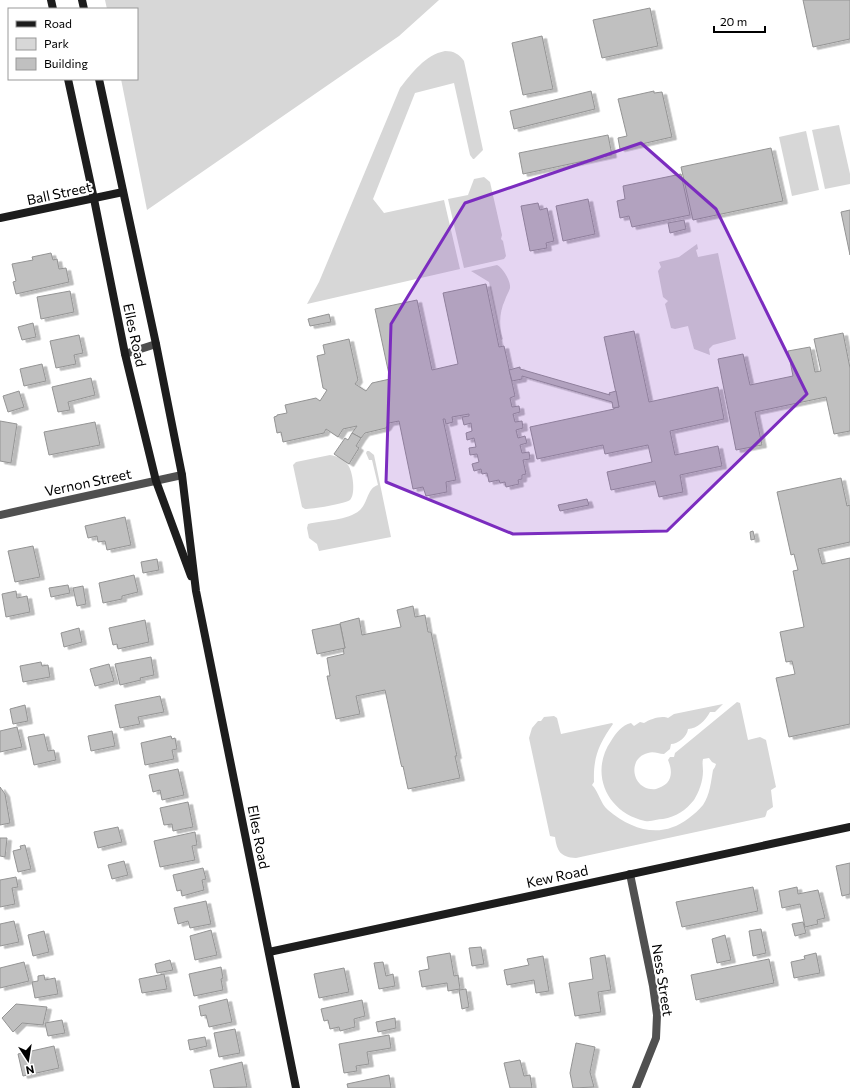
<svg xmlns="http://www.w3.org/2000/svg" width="850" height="1088" font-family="Commissioner,sans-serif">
<defs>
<filter id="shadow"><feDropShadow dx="4.5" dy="2.5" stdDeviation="0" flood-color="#0004"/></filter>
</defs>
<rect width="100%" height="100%" fill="#fff"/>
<g fill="#d7d7d7">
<polygon points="105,0 439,0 399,36 147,210 121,79 137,79 137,9 107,9"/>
<path d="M445,51C454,51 459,54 464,61L483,150L474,159H473L470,155L454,83L415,93L373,199L384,213L444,200L460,269L307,304L319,282L400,88C412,73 425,55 445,51Z"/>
<polygon points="839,125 850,174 850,184 825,189 812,130"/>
<polygon points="806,131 819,190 792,196 779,137"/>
<polygon points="484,177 490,182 502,235 501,239 503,241 506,256 504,259 464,268 448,199 468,195 474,179"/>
<polygon points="697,244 698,249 696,250 698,257 718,253 736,339 713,345 709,349 710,355 694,349 688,326 675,329 671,328 665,304 668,301 663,297 658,271 661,267 659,262 679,257"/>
<path d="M497,265C503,268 511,281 510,288C509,292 506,296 505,300C499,313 499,326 503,339L501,340L489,282L471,271Z"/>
<path d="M367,451H369L374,455L391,537L319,551L317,544L309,538L307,528L308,524C323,520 348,521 360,510C368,503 367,488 378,485L372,460H369L366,453Z"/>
<path d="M330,455C337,456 344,459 348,465C353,472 356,494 350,500C345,504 312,509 305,509L302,507L293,465L296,462Z"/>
<path d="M737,702L740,703L748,740L760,737L766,740L776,787L771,790L773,807L767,811L766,815L765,817L576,858C560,857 557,851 555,837L550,836L529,738L532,728L538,721H541L544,717L554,716L557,718L561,734L612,723L613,724C599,744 593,757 594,782L592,785C599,792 600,803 608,810C633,831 662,839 689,818C694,814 699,810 703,805C710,795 711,781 713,770L715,767L716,764L712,762L709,758L703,759C702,764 703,767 703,771C703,781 699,792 694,800C686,810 676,817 663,819C657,819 652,822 645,821C607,813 589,773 611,741C616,733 622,725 631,723L634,726L640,722L644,723C650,719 662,715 668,718L674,714L723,704L715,712H710C706,720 697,729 688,729C687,737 678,744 671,744L670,749L664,754C658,754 654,751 648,753C626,758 632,792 656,789C659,788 664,786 667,783C673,776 671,767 668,760L670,757H674L675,753Z"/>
</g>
<g fill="#c0c0c0" stroke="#949494" filter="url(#shadow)">
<polygon points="803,0 850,0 850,39 813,47"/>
<polygon points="650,8 658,46 602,58 593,20"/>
<polygon points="542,36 553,89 523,95 512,43"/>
<polygon points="591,91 595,109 514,129 510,111"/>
<polygon points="654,91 654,93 662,92 672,137 620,149 618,138 627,136 618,99"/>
<polygon points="608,135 612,155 523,174 519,153"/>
<polygon points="771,148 783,201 693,220 681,167"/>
<polygon points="681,174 690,215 632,227 629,216 620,218 617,201 625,199 623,186"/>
<polygon points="588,199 595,234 563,241 556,206"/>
<polygon points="538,203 540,210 547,208 554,241 546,243 547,248 530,251 521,206"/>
<polygon points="850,210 850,255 841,212"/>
<polygon points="684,220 686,229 670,233 668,223"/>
<polygon points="51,253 53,260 57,259 59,269 66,268 69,282 16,294 13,282 16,281 12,264 33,260 32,257"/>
<polygon points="486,284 499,347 504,346 515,396 510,398 512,407 519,406 520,412 513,414 515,422 522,421 523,428 516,430 518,438 525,436 527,443 520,445 522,453 529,452 530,459 523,460 526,474 522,475 522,479 518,480 519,484 506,487 505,482 500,483 499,480 489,482 487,473 482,474 481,469 474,471 472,464 479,462 477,454 470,455 469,448 476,447 474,438 467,440 466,433 472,431 471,423 464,425 462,417 469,416 469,414 452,417 453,422 446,424 445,419 443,419 456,480 446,482 447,492 426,496 423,487 413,489 399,421 389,423 386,428 365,433 361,438 352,433 357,426 343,429 338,437 326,429 324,433 283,442 281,432 277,433 274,417 277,416 277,415 287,413 285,405 316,398 320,401 327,390 323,388 317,356 325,354 323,345 349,339 358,380 355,384 366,391 372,383 390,379 375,309 417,300 432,370 458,364 443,293"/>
<polygon points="70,291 74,312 41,319 37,297"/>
<polygon points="329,314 331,322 310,326 308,319"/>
<polygon points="33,323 36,337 22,340 18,327"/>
<polygon points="634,331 649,402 718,387 724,419 670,431 675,455 718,446 722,466 680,475 683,492 659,497 655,481 611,490 607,472 652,462 648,445 605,454 603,445 537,459 530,427 614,409 614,408 619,407 604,337"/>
<polygon points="843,333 850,368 850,431 834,434 826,397 755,412 762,445 736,450 718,359 743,354 750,385 793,376 788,351 810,347 815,372 821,371 814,339"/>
<polygon points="79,335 83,353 74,355 76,364 56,368 50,341"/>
<polygon points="42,364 46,381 24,386 20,369"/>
<polygon points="520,367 520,369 610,395 609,393 616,391 619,407 613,408 612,402 522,376 522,379 512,381 509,370"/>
<polygon points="91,378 95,395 68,402 70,410 58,412 52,387"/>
<polygon points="19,391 24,407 8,412 3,396"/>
<polygon points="0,421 17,424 11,463 0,461"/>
<polygon points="95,422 100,445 49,455 44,432"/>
<polygon points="352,433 361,438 356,446 359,448 349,464 334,454 345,438 348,440"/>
<polygon points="841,478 847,506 850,505 850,542 818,549 822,564 850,558 850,724 789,737 776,678 795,674 792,661 786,662 780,632 804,627 793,571 798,570 794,554 791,555 777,492"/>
<polygon points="587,499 589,505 560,511 558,505"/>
<polygon points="125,517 131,545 107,550 105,541 98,542 97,536 88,538 85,526"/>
<polygon points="753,531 755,539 751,540 750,532"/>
<polygon points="33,546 40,577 15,582 8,551"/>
<polygon points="157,559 159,570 143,573 141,562"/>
<polygon points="134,575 138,592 122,596 122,599 103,603 99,583"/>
<polygon points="68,585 70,593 51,597 49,588"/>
<polygon points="83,586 86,604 77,606 73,588"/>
<polygon points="16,591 17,598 27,596 30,612 6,617 2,594"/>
<polygon points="413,606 415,617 425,615 428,632 431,632 457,756 455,756 460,778 408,789 403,766 402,767 401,764 385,690 356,696 360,714 336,719 327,676 330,676 327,658 344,654 343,648 345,648 340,623 359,618 362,635 401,627 397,610"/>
<polygon points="145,620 149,642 118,649 117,644 113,645 109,628"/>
<polygon points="340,624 345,648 317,654 312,630"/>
<polygon points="79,628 82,642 64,647 61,633"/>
<polygon points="151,657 154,675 140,678 141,680 120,685 115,664"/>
<polygon points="41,662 42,666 48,665 50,677 23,682 20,666"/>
<polygon points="109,664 114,681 95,686 90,669"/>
<polygon points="160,696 164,712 138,717 140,724 120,728 115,705"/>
<polygon points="25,705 28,721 13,724 10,709"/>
<polygon points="17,727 22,747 0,752 0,731"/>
<polygon points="112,731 115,746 91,751 88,736"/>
<polygon points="44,734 48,751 54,750 56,760 34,765 28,737"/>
<polygon points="171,736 172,739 175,738 177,749 172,750 174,759 145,765 141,743"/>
<polygon points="178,769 184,795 162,800 160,790 153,792 149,775"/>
<polygon points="0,787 5,794 10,823 0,825"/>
<polygon points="188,802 193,827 173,831 172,824 164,825 160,808"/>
<polygon points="118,827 122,842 98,848 94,832"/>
<polygon points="195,832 197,845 192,846 195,860 160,867 154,841"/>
<polygon points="0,838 7,838 5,857 0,856"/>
<polygon points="25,845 31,869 18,872 13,851 21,849 20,846"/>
<polygon points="124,861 128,875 112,879 108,865"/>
<polygon points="850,863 850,894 842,896 836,866"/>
<polygon points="203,868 206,879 202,880 204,890 182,896 181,890 177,891 173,875"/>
<polygon points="16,877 18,887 12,888 15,904 0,907 0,880"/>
<polygon points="753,887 758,911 682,927 676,902"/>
<polygon points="797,887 798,894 818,890 825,918 817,920 818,924 805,927 800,904 782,908 779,891"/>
<polygon points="206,901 211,924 190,928 188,921 178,924 174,908"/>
<polygon points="14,921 19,942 0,946 0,924"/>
<polygon points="803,922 806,933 795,936 792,924"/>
<polygon points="761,929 766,953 753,956 749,931"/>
<polygon points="211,930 217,955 195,960 190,936"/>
<polygon points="44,931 49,952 33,956 28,935"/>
<polygon points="725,935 731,960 717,963 712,939"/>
<polygon points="481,947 484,964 472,966 469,948"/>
<polygon points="450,953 454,976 458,975 460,989 448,991 447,983 422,987 419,971 429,969 427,957"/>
<polygon points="816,953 820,973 794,978 791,962 805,959 804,956"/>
<polygon points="605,955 611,990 598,992 601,1012 575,1016 569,983 593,979 590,958"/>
<polygon points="543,956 549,991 536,993 534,980 507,985 504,970 529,965 527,959"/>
<polygon points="769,959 774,983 696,1000 691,975"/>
<polygon points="170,960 173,970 157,973 155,964"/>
<polygon points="24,962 29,981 0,988 0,968"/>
<polygon points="383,962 386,976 393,974 395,986 379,989 374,963"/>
<polygon points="221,967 223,978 221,979 223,990 194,996 189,974"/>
<polygon points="344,968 349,992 319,998 314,974"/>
<polygon points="164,974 167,989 142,993 139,979"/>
<polygon points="44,975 45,980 55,978 58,994 35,998 32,982 38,981 38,976"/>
<polygon points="466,989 469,1007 462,1009 459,990"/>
<polygon points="227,999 232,1022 209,1027 206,1015 201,1016 199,1006"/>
<polygon points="362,1000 365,1016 354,1019 355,1027 340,1031 339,1027 330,1029 328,1020 324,1021 321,1009"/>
<polygon points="16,1004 47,1007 43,1025 22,1023 13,1032 2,1018"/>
<polygon points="395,1018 396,1028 378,1032 376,1022"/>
<polygon points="62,1020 65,1033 48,1036 45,1023"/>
<polygon points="235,1029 240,1053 219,1057 214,1033"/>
<polygon points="389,1035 391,1048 367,1052 369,1064 356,1066 357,1071 344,1073 339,1044"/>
<polygon points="205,1037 207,1046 190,1050 188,1040"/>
<polygon points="576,1043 595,1047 590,1072 594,1087 573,1088 570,1073"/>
<polygon points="54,1046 59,1068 23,1076 18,1054"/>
<polygon points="520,1060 524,1076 530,1075 532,1088 510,1088 504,1063"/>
<polygon points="242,1062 247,1087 214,1088 210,1070"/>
<polygon points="389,1075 391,1088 348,1088 347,1084"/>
</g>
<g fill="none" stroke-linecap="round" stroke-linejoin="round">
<g stroke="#505050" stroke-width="8">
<polyline points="125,354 156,344"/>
<polyline points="0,515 182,475"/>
<polyline points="630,874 653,986 657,1015 656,1038 636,1088"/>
</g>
<g stroke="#1d1d1d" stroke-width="8">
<polyline points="51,0 53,9"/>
<polyline points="82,0 84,9"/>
<polyline points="68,79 94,199 125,354 156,481 191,576"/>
<polyline points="99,79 156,344 182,475 196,591 296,1088"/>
<polyline points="0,218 123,192"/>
<polyline points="269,952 850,827"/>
</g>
</g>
<path fill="#7b2cbf" fill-opacity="0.2" stroke="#7b2cbf" stroke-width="3" stroke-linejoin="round" d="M641,143L716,209L807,394L667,531L513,534L386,482L391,324L465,203Z"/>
<g text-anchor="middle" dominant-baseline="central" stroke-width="4" stroke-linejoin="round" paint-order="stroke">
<g font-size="14" fill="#000" stroke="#fff">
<text transform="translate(59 193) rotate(-12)">Ball Street</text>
<text transform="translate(135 335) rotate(78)">Elles Road</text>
<text transform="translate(88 482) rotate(-12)">Vernon Street</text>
<text transform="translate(259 837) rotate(79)">Elles Road</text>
<text transform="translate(557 876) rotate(-12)">Kew Road</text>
<text transform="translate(663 980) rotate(81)">Ness Street</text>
</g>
</g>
<rect x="8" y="8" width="130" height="72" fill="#ffffff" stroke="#999999"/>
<rect x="16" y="21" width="20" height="6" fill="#1d1d1d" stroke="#999999"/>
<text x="44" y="28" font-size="12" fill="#000000">Road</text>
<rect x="16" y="38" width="20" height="12" fill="#d7d7d7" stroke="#999999"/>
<text x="44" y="48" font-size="12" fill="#000000">Park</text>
<rect x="16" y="58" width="20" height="12" fill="#c0c0c0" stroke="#999999"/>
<text x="44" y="68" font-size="12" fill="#000000">Building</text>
<g transform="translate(28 1060) rotate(168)" stroke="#ffffff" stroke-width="3" paint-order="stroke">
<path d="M0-3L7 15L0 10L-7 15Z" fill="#000000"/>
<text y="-6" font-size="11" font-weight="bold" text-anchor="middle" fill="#000000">N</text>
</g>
<path d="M714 26v6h51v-6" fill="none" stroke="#000000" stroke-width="2"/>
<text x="720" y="26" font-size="12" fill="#000000" stroke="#ffffff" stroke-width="3" paint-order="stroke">20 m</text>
</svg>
